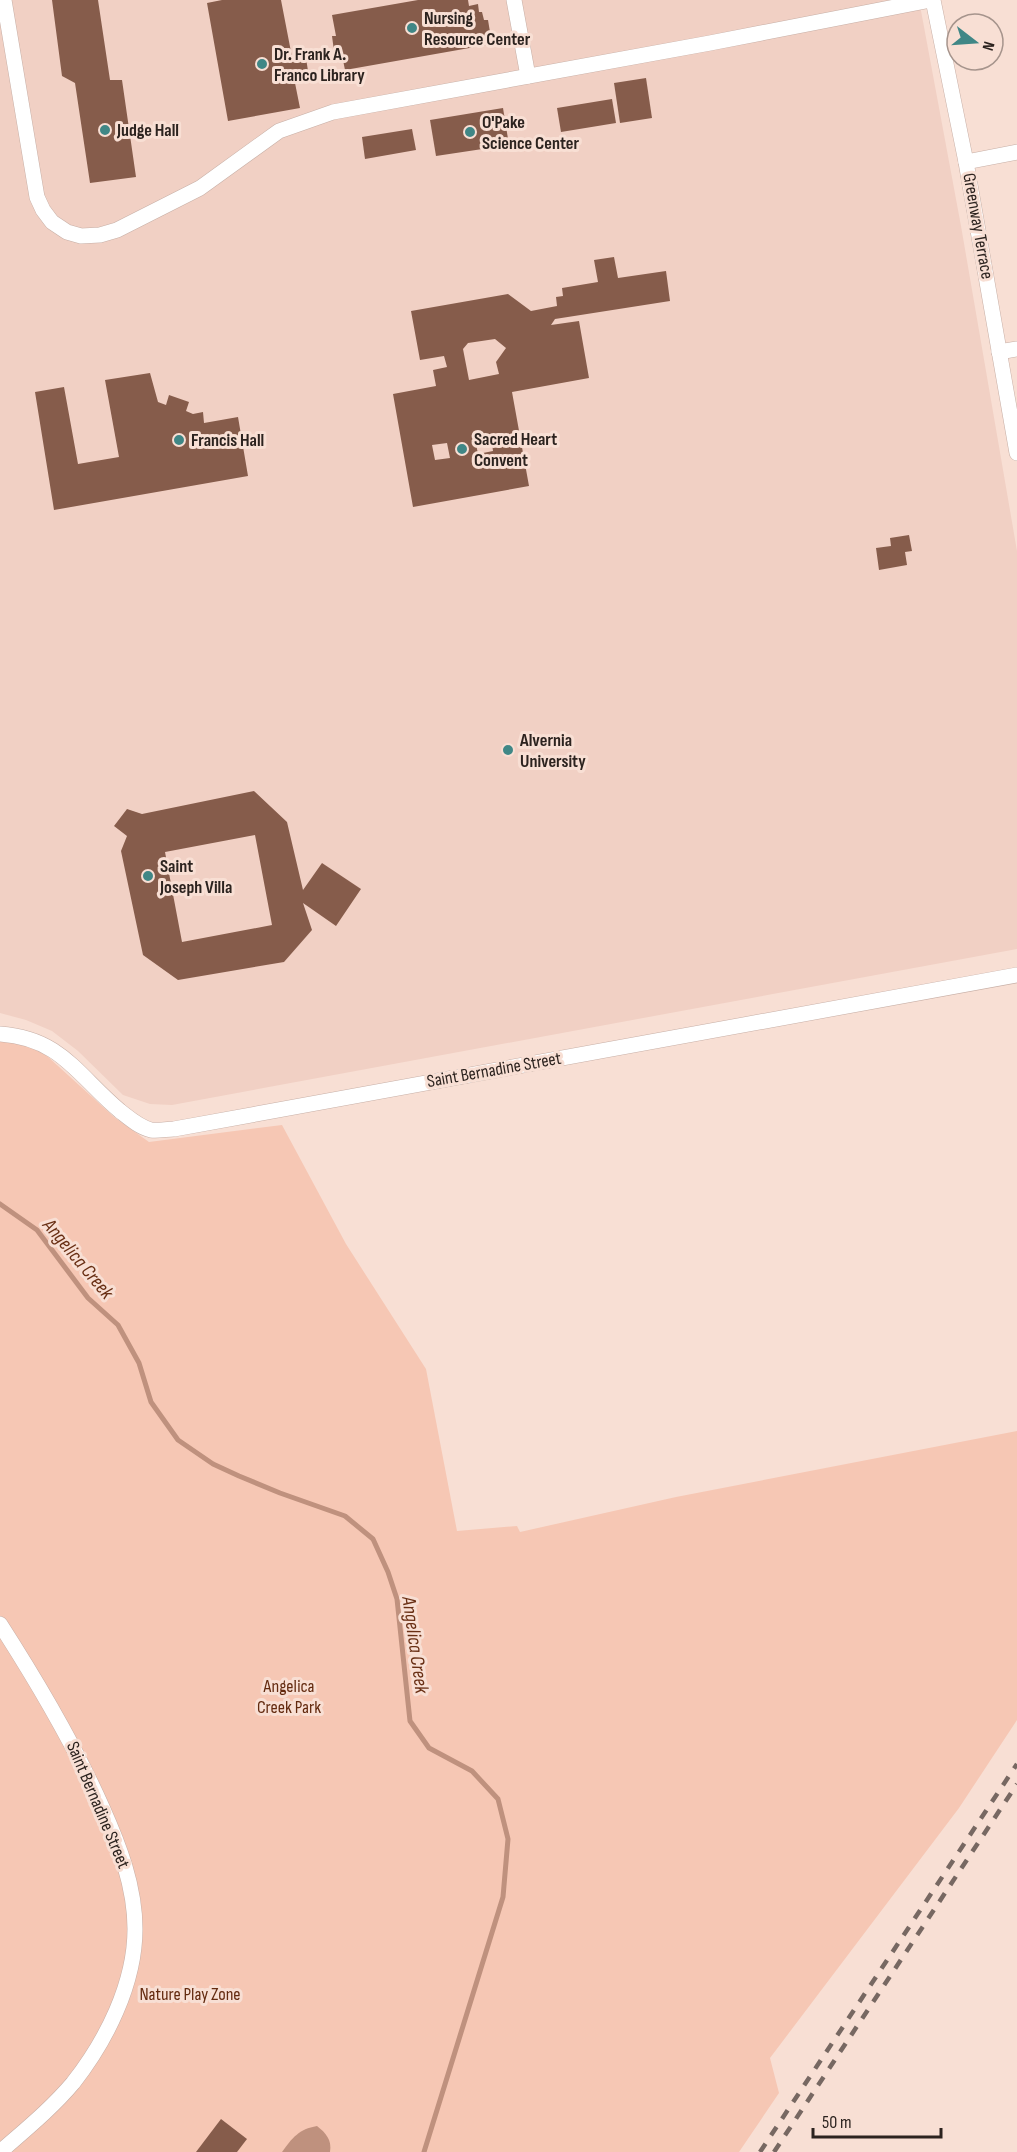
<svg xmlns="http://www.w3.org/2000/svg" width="1017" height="2152" font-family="'Sofia Sans Condensed',sans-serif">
<rect width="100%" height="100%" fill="#f8dfd4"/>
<polygon fill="#f1d0c4" points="0,0 919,0 961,226 1017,551 1017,949 172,1105 150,1104 123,1095 78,1051 52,1031 26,1020 0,1013"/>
<polygon fill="#f6c7b4" points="0,1033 46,1055 114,1117 149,1142 282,1125 346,1244 426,1369 457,1531 517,1526 520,1532 676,1497 1017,1431 1017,1720 959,1808 770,2058 779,2093 739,2152 0,2152"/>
<path fill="#bf917e" d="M317,2126C326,2133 332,2140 330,2152H282C292,2138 299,2129 317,2126Z"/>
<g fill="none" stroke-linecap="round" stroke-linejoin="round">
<polyline stroke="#bf917e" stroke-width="5" points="0,1204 37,1230 88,1298 118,1325 139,1363 151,1402 178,1440 213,1464 239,1476 280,1493 345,1516 373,1539 388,1572 397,1599 410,1721 429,1748 472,1771 498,1799 508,1839 503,1897 424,2152"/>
</g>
<g fill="#865c4b" fill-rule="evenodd">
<polygon points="52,0 98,0 110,80 122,80 136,177 90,183 75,83 62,76"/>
<polygon points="222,0 281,0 292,57 301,55 306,58 308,71 305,76 294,78 300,108 228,121 207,3"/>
<polygon points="418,0 468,0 469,6 478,4 479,12 482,12 484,20 488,20 492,44 345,70 341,50 334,51 332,36 336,36 332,15"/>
<polygon points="646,78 652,118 620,123 614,83"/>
<polygon points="612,99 616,123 561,132 557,108"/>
<polygon points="503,108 509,145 436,156 430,120"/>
<polygon points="412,129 416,150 365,159 362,137"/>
<path d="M614,257L618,278L666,271L670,301L555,319L551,325L579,321L589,378L512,392L529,486L413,507L393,394L436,386L433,370L447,367L444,356L420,360L411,311L508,294L531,311L557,306L556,297L563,296L562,288L598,282L594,260ZM495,339L506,348L496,362L499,374L469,380L463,349L468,343ZM491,436L493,451L478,454L475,439ZM447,443L450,458L435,460L432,445Z"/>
<polygon points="150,373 158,402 166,405 169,395 189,402 186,411 193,414 203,412 204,423 238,417 248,476 54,510 35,392 64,387 78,464 119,457 105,380"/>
<polygon points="909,535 912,551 905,552 907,565 879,570 876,548 891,546 890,538"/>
<path d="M254,791L287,822L303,890L322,863L361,889L336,926L303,903L312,930L284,962L178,980L143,955L121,851L127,836L114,826L127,809L142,814ZM255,835L272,925L182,942L165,852Z"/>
<polygon points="221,2119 247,2139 237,2152 196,2152"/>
</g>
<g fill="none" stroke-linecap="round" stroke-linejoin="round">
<defs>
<g id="minor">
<polyline points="4,0 37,197 43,210 52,222 67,232 81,236 100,235 117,230 200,188 279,131 333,112 710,43 931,0"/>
<polyline points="514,0 528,76"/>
<polyline points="933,0 966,162 1017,453"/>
<polyline points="966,162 1017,152"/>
<polyline points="999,352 1017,349"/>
<path d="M0,1034C61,1038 78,1076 120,1111C129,1118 139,1127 151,1130C158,1131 167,1129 174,1129L1017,975"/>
<path d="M0,1624C38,1683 73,1742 102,1807C119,1845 135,1886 135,1929C135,1984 106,2041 73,2083C51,2109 25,2130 0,2152"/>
</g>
</defs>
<use href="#minor" stroke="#c7afa6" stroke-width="16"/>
<use href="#minor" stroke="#fff" stroke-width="15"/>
<g stroke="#776862" stroke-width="4.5" stroke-dasharray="10 10" stroke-linecap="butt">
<polyline points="760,2152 1017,1764"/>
<polyline points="774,2152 1017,1784"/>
</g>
</g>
<g fill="#408786" stroke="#f8dfd4" stroke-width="2">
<circle cx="412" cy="28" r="6"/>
<circle cx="262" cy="64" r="6"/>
<circle cx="105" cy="130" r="6"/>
<circle cx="470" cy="132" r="6"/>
<circle cx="179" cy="440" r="6"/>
<circle cx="462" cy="449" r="6"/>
<circle cx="508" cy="750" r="6"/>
<circle cx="148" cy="876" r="6"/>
</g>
<g text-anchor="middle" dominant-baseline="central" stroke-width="6" stroke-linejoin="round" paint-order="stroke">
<g font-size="18" font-weight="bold" fill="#2c231f" stroke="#f8dfd4" text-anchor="start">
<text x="424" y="18">Nursing<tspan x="424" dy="21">Resource Center</tspan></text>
<text x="274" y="54">Dr. Frank A.<tspan x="274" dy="21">Franco Library</tspan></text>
<text x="482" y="122">O'Pake<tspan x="482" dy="21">Science Center</tspan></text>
<text x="117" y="130">Judge Hall</text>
<text x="474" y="439">Sacred Heart<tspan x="474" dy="21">Convent</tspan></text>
<text x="191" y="440">Francis Hall</text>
<text x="520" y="740">Alvernia<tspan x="520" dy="21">University</tspan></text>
<text x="160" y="866">Saint<tspan x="160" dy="21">Joseph Villa</tspan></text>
</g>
<g font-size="18" fill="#2c231f" stroke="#f8dfd4">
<text transform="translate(978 226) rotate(80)">Greenway Terrace</text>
<text transform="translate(494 1070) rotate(-10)">Saint Bernadine Street</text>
<text transform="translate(98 1805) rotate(67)">Saint Bernadine Street</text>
</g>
<g font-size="18" fill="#632a0f" stroke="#f8dfd4">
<text x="289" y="1686">Angelica<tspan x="289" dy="21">Creek Park</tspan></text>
<text x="190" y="1994">Nature Play Zone</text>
</g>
<g font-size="20" font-style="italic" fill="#692f14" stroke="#f8dfd4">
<text transform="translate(78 1259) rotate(50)">Angelica Creek</text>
<text transform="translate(415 1645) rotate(82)">Angelica Creek</text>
</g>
</g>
<g transform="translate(975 42) rotate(107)"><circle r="28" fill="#f8dfd4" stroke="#a6948c" stroke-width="1.5"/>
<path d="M0-4.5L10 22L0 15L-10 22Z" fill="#408786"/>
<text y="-9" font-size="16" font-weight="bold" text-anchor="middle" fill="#2c231f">N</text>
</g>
<path d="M813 2128v9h128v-9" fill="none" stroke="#2c231f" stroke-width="3"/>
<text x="822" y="2128" font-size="18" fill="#2c231f" stroke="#f8dfd4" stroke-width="4.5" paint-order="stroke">50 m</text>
</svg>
